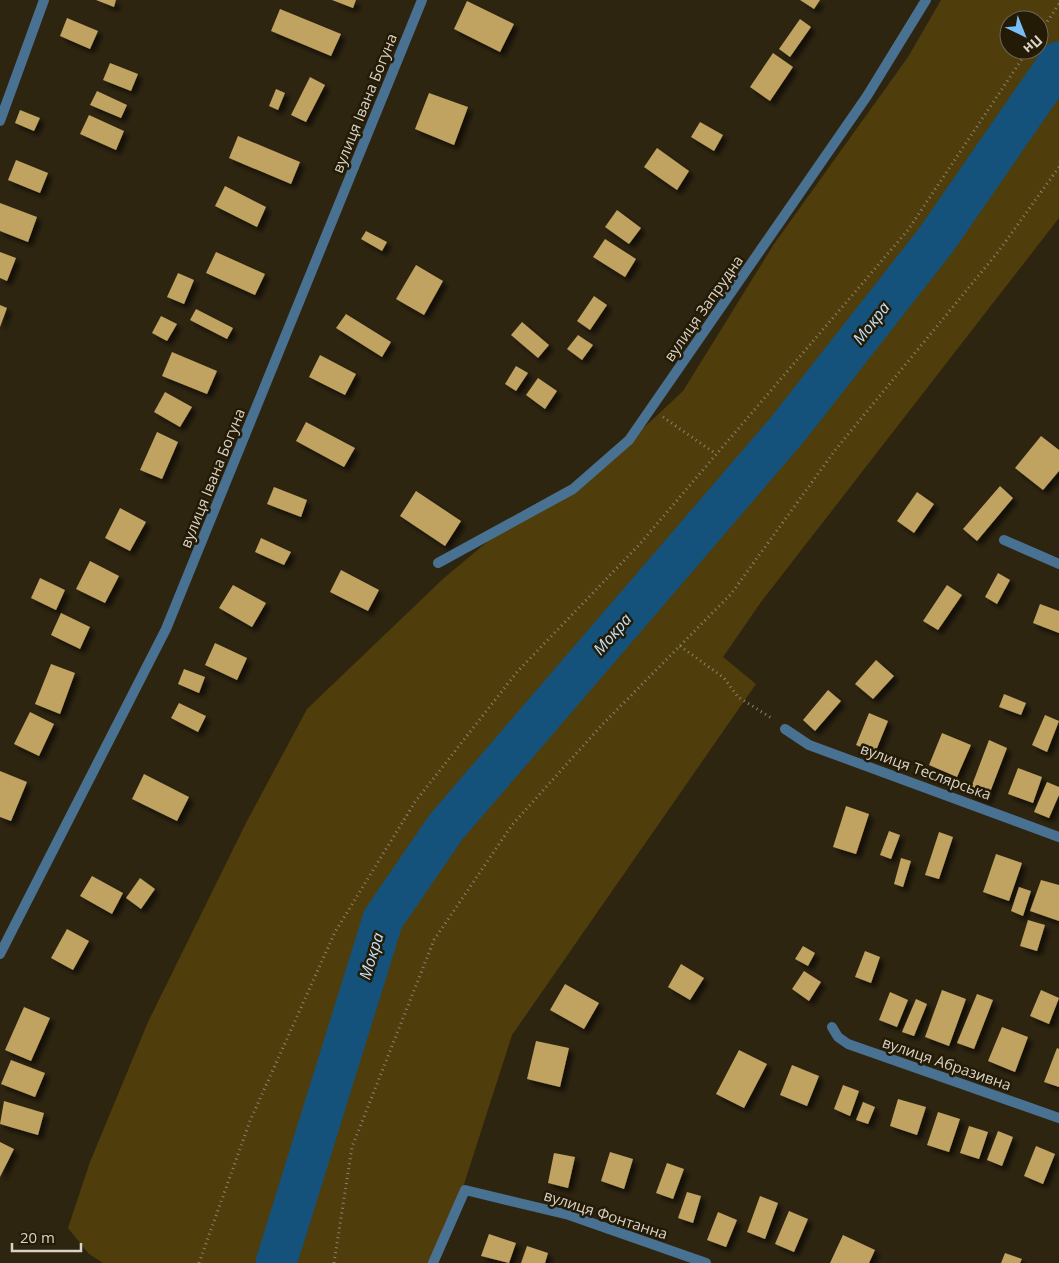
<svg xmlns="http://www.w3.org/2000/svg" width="1059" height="1263" font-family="'Open Sans',sans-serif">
<defs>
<filter id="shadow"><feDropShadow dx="4.5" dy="4.5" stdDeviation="2.5" flood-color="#0009"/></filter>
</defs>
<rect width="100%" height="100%" fill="#2e2511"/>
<path fill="#503d0c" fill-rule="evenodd" d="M941,0H1059V218L761,602L723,657L756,684L512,1035L447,1237L434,1263H103L89,1254L68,1228L90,1162L148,1022L246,823L307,709L444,578L512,521L607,462L683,391L774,244L908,57ZM1009,20H1039V50H1009Z"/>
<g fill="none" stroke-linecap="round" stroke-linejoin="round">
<polyline stroke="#14527b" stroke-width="41" points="276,1263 383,919 446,827 787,430 936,240 1059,62"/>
</g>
<g fill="#c0a361" filter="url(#shadow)">
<polygon points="96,0 116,0 114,7"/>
<polygon points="332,0 356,0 353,8"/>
<polygon points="800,0 820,0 814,9"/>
<polygon points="467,1 514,24 500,52 454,29"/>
<polygon points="280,9 341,34 331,56 271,31"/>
<polygon points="67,18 98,31 90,49 60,36"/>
<polygon points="800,19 811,27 790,57 779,49"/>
<polygon points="773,53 793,67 770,101 750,87"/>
<polygon points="110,63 138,74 131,91 103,80"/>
<polygon points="310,77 325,85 306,122 291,115"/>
<polygon points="276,89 285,93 278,110 269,106"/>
<polygon points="97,91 127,105 121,118 90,105"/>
<polygon points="429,93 468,107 454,145 415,129"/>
<polygon points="20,110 40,118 34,131 15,123"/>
<polygon points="89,115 124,131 116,150 80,134"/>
<polygon points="700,122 723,135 714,151 691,137"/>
<polygon points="238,136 300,162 291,184 229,158"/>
<polygon points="657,148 689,171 677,190 644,167"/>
<polygon points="16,160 48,173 40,193 8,180"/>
<polygon points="225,186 266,207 257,227 215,206"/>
<polygon points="0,203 37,217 28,242 0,231"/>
<polygon points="617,210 641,228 629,244 605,227"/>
<polygon points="366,231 387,242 382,251 361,239"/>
<polygon points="605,239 636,259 625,277 593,257"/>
<polygon points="0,252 16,258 7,281 0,278"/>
<polygon points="216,252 265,274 255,295 206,273"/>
<polygon points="416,265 443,281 424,315 396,299"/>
<polygon points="178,273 194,280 184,304 167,297"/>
<polygon points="594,296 607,305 590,330 577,321"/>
<polygon points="0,305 7,308 0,327"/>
<polygon points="196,309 233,328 227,339 190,320"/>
<polygon points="346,314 391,342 382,357 336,328"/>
<polygon points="161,316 177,324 167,341 152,333"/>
<polygon points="522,322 549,345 538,358 511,335"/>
<polygon points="578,335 593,345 582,360 567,349"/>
<polygon points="172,352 217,371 207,394 162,376"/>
<polygon points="320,355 356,374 345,395 309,377"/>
<polygon points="516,366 528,373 516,391 505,384"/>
<polygon points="538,378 557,391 545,409 526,395"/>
<polygon points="165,392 192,407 180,427 154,412"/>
<polygon points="306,422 355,448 344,467 296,441"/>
<polygon points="157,432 178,442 162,479 140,470"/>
<polygon points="1041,436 1059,450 1059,471 1043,490 1015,468"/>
<polygon points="1000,486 1013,498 977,541 963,529"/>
<polygon points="274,487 307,500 301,517 267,504"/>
<polygon points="416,491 461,521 445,546 400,516"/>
<polygon points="917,492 934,504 914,533 897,521"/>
<polygon points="120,508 146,522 130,551 105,538"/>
<polygon points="261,538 291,552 284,565 255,552"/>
<polygon points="90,561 119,576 105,603 76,589"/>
<polygon points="341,570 379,590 368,611 330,592"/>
<polygon points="998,573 1010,580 997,604 985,597"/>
<polygon points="40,578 65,590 56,610 31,598"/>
<polygon points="233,585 266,603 252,627 219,608"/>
<polygon points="947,585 962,595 938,630 923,621"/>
<polygon points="1040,604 1059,611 1059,633 1033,623"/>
<polygon points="61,613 90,627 80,649 51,635"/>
<polygon points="215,643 247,658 237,680 205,665"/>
<polygon points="876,660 894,676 873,699 855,684"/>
<polygon points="51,664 75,673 60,714 35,704"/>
<polygon points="184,669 205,677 199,693 178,684"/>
<polygon points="828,690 841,701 815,731 803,720"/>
<polygon points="1004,694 1026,703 1021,715 999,707"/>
<polygon points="179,703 206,716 198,732 171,718"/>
<polygon points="30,712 54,724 39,756 14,744"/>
<polygon points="869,713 888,721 875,753 856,745"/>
<polygon points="1045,715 1059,721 1047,752 1032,745"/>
<polygon points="942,733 971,745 957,777 929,765"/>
<polygon points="989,740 1007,748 987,800 969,793"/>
<polygon points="1018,768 1042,777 1033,803 1008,794"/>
<polygon points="0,771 27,782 11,821 0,817"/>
<polygon points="144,774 189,797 177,821 132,799"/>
<polygon points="1047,782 1059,787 1059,795 1049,818 1034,812"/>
<polygon points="846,806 869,814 856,854 833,847"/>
<polygon points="889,831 900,835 891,859 880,855"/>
<polygon points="939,832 953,837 939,879 925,875"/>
<polygon points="996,854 1022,863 1009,901 983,892"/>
<polygon points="901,858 911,861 903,887 894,884"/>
<polygon points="92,876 123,893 112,914 80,896"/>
<polygon points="140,878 155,889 141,909 126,898"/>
<polygon points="1041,880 1059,885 1059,921 1030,911"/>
<polygon points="1019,887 1031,891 1023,916 1011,911"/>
<polygon points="1028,920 1045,925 1037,951 1020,946"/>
<polygon points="67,929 89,941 73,970 51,958"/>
<polygon points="803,946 815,953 808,966 795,959"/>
<polygon points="865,951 880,957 871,983 855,977"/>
<polygon points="681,964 704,978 690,1000 668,987"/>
<polygon points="804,971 821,982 809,1001 792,989"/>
<polygon points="565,984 599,1003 584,1029 550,1010"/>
<polygon points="942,990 966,999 949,1046 925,1037"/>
<polygon points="1041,990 1059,998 1049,1024 1030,1016"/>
<polygon points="890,992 908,1000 897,1027 879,1020"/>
<polygon points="977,994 993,1000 974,1049 957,1043"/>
<polygon points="916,999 927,1004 914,1036 902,1032"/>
<polygon points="24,1007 50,1018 31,1061 5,1050"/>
<polygon points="1002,1027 1028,1037 1015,1072 988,1061"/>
<polygon points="536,1041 569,1048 560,1087 527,1079"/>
<polygon points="1057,1048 1059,1049 1059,1087 1044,1082"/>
<polygon points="739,1050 767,1064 744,1108 716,1094"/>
<polygon points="11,1060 45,1073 35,1097 1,1084"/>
<polygon points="792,1065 819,1076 807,1106 780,1095"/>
<polygon points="843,1085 859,1091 850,1116 834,1109"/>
<polygon points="898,1099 926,1107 917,1135 890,1126"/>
<polygon points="4,1101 44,1113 38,1135 0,1124"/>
<polygon points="863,1102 875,1107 868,1124 856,1120"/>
<polygon points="938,1112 960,1119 949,1152 927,1145"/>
<polygon points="969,1126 988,1132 979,1159 960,1153"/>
<polygon points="998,1131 1013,1137 1002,1166 987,1160"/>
<polygon points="0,1142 14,1149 0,1177"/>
<polygon points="1036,1146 1055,1154 1043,1184 1024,1176"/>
<polygon points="610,1152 633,1159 624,1189 601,1181"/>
<polygon points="554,1153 575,1157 568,1188 548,1183"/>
<polygon points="667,1163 684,1169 673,1199 656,1193"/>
<polygon points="687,1192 701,1196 693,1223 678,1218"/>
<polygon points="760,1196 778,1203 765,1239 747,1232"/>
<polygon points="789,1211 808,1219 794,1252 775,1244"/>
<polygon points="718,1212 737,1220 726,1247 707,1240"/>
<polygon points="489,1234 516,1243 509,1263 481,1256"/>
<polygon points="843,1235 875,1250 869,1263 830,1263"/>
<polygon points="527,1246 548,1253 545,1263 521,1263"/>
<polygon points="1005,1253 1022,1259 1020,1263 1001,1263"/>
</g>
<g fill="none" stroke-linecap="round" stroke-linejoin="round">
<g stroke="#8b8474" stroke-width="3" stroke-dasharray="1 4" stroke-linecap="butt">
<polyline points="1039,34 1059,4"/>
<polyline points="663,417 716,454"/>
<polyline points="680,646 724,678 738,697 773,719"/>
<polyline points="199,1263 250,1121 335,932 415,802 517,672 638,546 908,230 1028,50"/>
<polyline points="334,1263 352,1147 434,940 512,825 601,726 731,594 836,449 998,252 1059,167"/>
</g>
<g stroke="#497192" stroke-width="10">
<polyline points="0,121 44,0"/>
<polyline points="1004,540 1059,564"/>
<polyline points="438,563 573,489 629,440 867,96 926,0"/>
<polyline points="785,729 809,745 1059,837"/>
<polyline points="0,954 166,629 422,0"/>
<polyline points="832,1027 838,1037 848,1044 1059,1118"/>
<polyline points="433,1263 465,1190 569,1215 706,1263"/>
</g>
</g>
<g text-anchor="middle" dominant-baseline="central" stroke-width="5" stroke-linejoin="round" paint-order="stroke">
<g font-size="15" fill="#d9d3c7" stroke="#241b07">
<text transform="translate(364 103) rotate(-68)">вулиця Івана Богуна</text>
<text transform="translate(703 308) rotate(-55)">вулиця Запрудна</text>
<text transform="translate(212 478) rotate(-68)">вулиця Івана Богуна</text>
<text transform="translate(926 771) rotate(20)">вулиця Теслярська</text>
<text transform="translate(947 1063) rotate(19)">вулиця Абразивна</text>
<text transform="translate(606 1214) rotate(18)">вулиця Фонтанна</text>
</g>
<g font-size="16" font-style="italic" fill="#c1e0fa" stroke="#241b07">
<text transform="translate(871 323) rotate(-52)">Мокра</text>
<text transform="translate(612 634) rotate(-49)">Мокра</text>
<text transform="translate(371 956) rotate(-73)">Мокра</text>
</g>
</g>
<g transform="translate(1024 35) rotate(137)"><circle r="24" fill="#241b07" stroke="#6c6554"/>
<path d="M0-4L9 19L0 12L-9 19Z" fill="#78bff7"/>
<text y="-8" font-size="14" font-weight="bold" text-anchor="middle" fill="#d9d3c7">Пн</text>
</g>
<path d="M12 1243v8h69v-8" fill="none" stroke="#d9d3c7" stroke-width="2.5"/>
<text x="20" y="1243" font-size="15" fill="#d9d3c7" stroke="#241b07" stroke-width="4" paint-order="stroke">20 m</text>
</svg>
